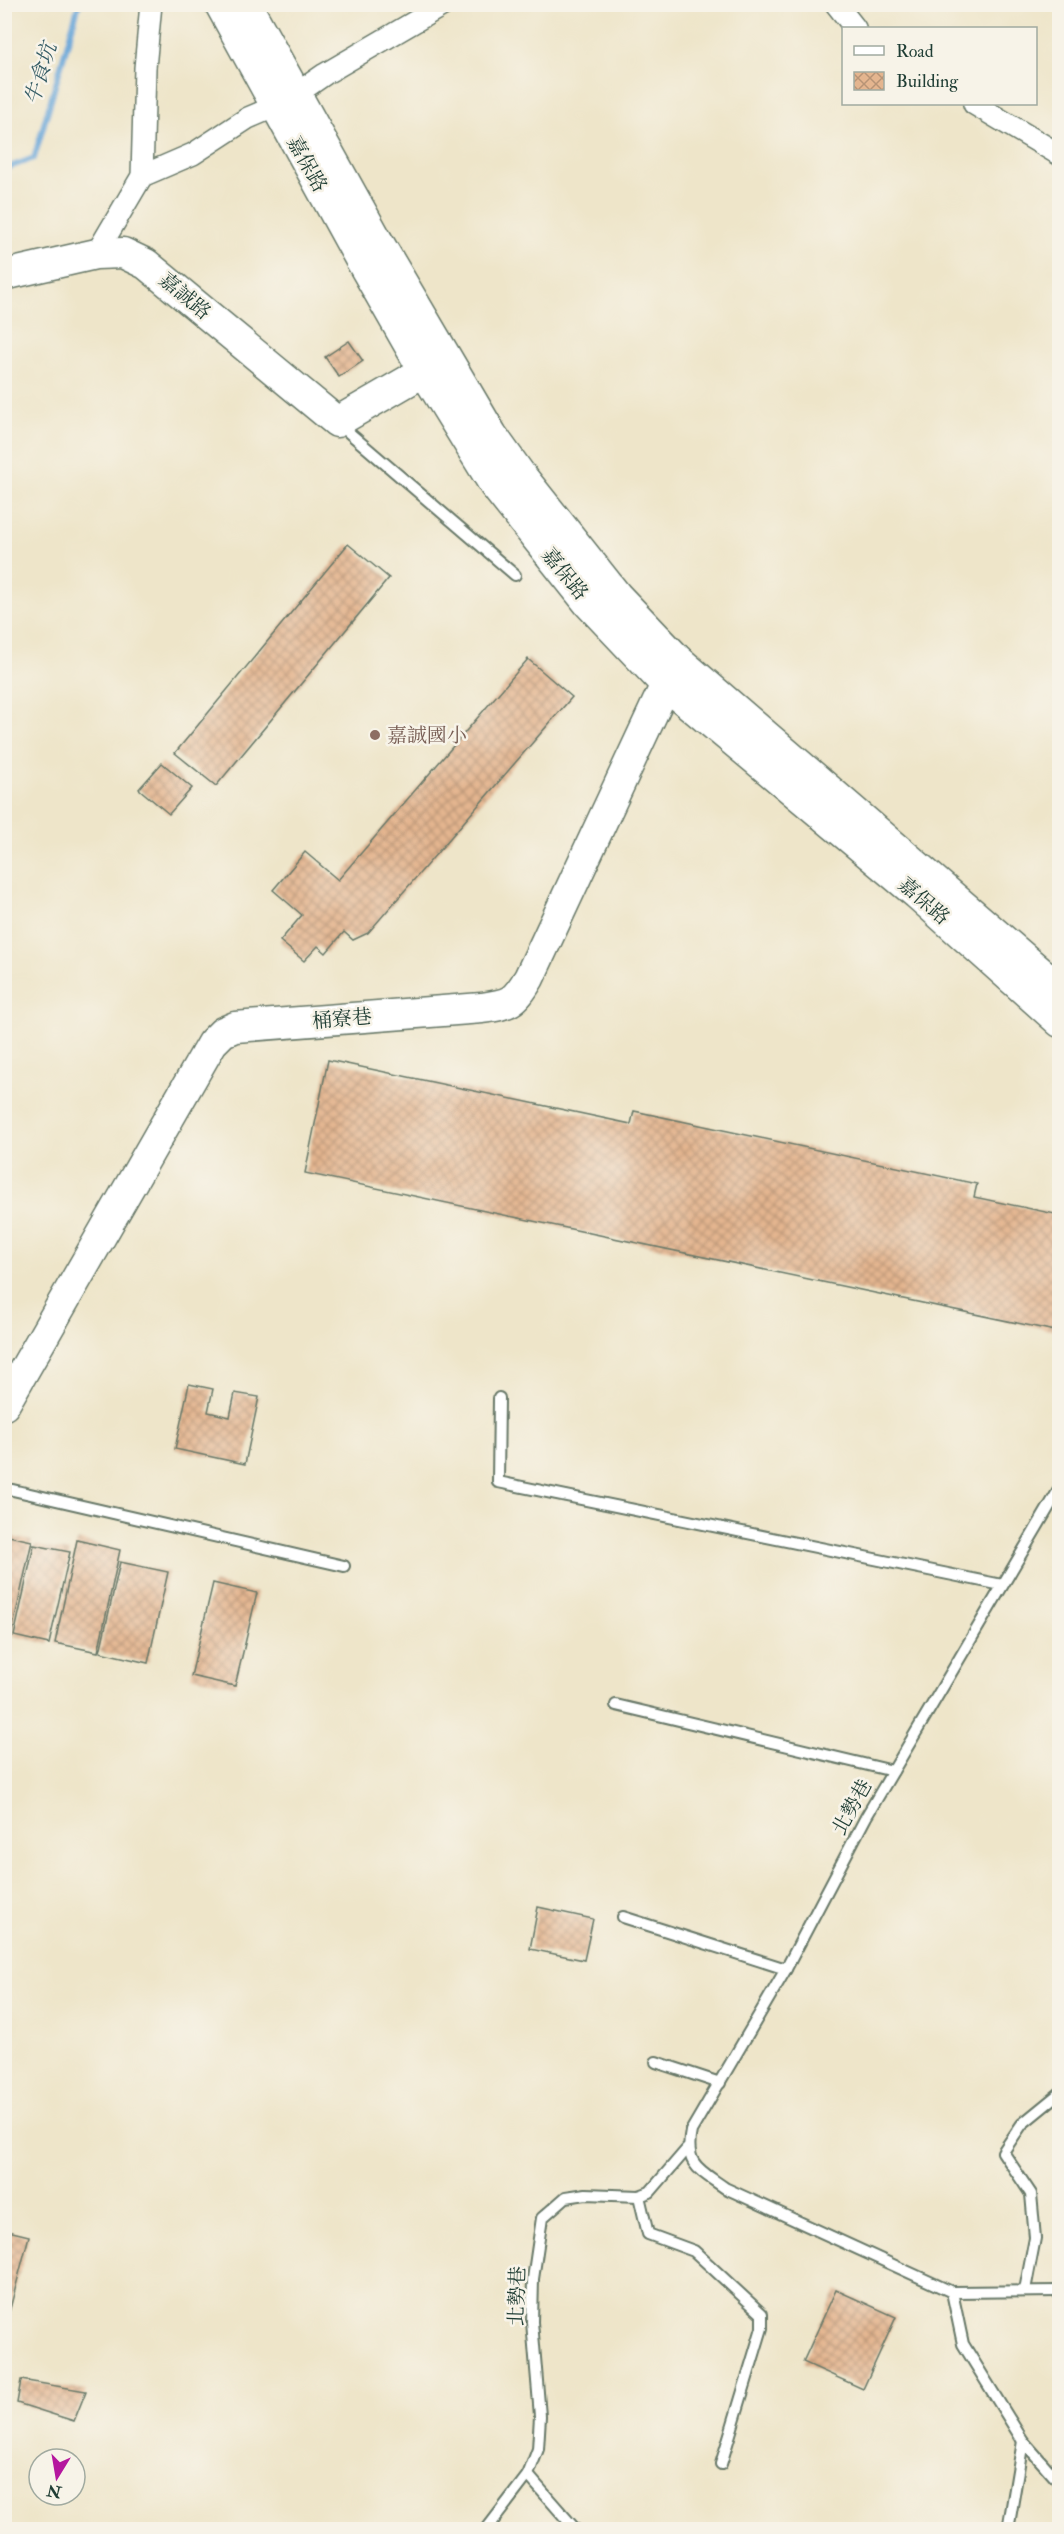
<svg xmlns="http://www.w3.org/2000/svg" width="1064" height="2534" font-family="'IM FELL Double Pica','Noto Serif TC',serif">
<defs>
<pattern id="building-cross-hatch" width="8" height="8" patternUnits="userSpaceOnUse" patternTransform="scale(1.5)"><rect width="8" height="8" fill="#e4b58f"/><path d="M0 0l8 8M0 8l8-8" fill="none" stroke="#b89476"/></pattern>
</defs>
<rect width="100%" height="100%" fill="#f7f3e8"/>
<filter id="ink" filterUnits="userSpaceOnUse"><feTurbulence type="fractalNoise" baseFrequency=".0167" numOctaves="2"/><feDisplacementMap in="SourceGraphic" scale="12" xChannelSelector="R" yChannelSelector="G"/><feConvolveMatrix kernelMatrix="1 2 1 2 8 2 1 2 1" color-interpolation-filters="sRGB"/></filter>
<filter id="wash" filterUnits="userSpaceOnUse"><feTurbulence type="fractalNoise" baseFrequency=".008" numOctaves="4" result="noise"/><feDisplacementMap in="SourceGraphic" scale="24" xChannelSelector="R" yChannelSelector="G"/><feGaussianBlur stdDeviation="1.35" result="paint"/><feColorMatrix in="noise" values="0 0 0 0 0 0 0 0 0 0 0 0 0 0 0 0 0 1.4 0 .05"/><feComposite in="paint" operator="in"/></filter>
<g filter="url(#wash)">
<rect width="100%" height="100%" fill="#eee5c9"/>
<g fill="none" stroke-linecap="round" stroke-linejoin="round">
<polyline stroke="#66a5d8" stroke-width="6" points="4,169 34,158 79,4"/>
</g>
<g id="blocks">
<g fill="url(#building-cross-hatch)">
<polygon points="349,341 363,361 339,377 325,357"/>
<polygon points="348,544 389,578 216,786 175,753"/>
<polygon points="528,659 572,697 368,933 353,940 344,932 326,953 318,946 304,961 280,941 302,915 273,890 305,852 338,880"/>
<polygon points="162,763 192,788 169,814 139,789"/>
<polygon points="328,1060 631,1124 634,1111 977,1184 974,1197 1060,1215 1060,1332 305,1173"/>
<polygon points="189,1384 213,1389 208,1412 230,1417 235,1393 259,1397 245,1464 175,1449"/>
<polygon points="4,1535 32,1541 11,1636 4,1635"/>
<polygon points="77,1540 120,1550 98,1652 55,1643"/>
<polygon points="34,1545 70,1552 49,1644 14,1636"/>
<polygon points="120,1562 168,1572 148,1663 100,1652"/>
<polygon points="213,1583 257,1593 235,1686 191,1676"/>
<polygon points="538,1907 593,1919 584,1960 530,1949"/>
<polygon points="4,2230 29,2236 5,2328 4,2328"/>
<polygon points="836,2290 896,2317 863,2389 803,2362"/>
<polygon points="21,2380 86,2391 74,2421 17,2403"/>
</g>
</g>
</g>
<g filter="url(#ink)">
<use href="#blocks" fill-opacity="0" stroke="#677868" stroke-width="1.5"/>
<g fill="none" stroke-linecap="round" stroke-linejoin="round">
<defs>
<g id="lane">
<polyline points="340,425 515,575"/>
<polyline points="499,1398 498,1482 1002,1585"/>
<polyline points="4,1488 344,1566"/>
<path d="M1060,1488L866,1817L786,1969L691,2131C684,2165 700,2170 725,2188L952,2292L1060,2291"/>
<polyline points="616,1705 893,1771"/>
<polyline points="623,1917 786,1969"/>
<polyline points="656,2062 720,2083"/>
<polyline points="639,2196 648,2234 694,2251 762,2314 762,2328 721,2464"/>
<polyline points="1025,2290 1035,2238 1031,2194 1003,2152 1022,2124 1060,2093"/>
<polyline points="952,2292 963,2344 1023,2441 1060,2483"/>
<polyline points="4,2376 5,2376"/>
<polyline points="486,2530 528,2475"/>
<polyline points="576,2530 528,2475 538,2449 540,2416 532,2322 533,2279 542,2218 566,2197 586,2194 639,2196 650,2192 687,2149"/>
<polyline points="1008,2530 1023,2441"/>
</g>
<g id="street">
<polyline points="836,4 855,28"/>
<polyline points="296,94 325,74 445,4"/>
<polyline points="974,104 1060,155"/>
<polyline points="142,176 193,154 248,118 276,106"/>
<polyline points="96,254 142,176 145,68 151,4"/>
</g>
<g id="secondary">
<polyline points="220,4 360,259 424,371 495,486 589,604 665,684 917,894 1060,1022"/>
<polyline points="246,4 377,240 492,435 520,474 617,596 677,659 1060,989"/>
<polyline points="4,275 96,254 123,253 146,264 337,422 442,361"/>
<path d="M4,1405L212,1043L223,1032L235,1027L482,1008C510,1004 514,1003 529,978L674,667"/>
</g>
</defs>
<use href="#lane" stroke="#677868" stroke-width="14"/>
<use href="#street" stroke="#677868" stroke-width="24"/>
<use href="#secondary" stroke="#677868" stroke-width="33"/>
<use href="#lane" stroke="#fff" stroke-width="10"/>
<use href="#street" stroke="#fff" stroke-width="21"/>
<use href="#secondary" stroke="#fff" stroke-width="30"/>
</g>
</g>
<circle fill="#8d6e63" stroke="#f7f3e8" stroke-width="2" cx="375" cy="735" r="6"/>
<g text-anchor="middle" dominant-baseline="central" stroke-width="5" stroke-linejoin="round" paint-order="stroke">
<g font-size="20" fill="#1f3d34" stroke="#f7f3e8">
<text transform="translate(307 164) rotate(61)">嘉保路</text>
<text transform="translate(185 296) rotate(40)">嘉誠路</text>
<text transform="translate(565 574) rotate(51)">嘉保路</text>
<text transform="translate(924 901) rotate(41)">嘉保路</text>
<text transform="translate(342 1019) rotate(-5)">桶寮巷</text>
<text transform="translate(852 1807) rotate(-61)">北勢巷</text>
<text transform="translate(517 2296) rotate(-88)">北勢巷</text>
</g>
<g font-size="20" fill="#785e54" stroke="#f7f3e8" text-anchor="start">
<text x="387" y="735">嘉誠國小</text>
</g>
<g font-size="21" font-style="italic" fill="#345c65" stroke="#f7f3e8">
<text transform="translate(41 74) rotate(-73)">牛食坑</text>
</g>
</g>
<rect width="1064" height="2534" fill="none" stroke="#f7f3e8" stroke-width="24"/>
<rect x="842" y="27" width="195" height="78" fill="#f7f3e8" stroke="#a1aaa0" stroke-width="1.5"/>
<rect x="854" y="46" width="30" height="9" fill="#ffffff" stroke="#a1aaa0" stroke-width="1.5"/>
<text x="896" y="57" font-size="18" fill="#1f3d34">Road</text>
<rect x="854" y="72" width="30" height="18" fill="url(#building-cross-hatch)" stroke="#a1aaa0" stroke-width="1.5"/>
<text x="896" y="87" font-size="18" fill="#1f3d34">Building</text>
<g transform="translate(57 2477) rotate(191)"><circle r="28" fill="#f7f3e8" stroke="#a1aaa0" stroke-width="1.5"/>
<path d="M0-4.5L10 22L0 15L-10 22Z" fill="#b5179e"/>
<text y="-9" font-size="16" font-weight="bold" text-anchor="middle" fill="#1f3d34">N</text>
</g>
</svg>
